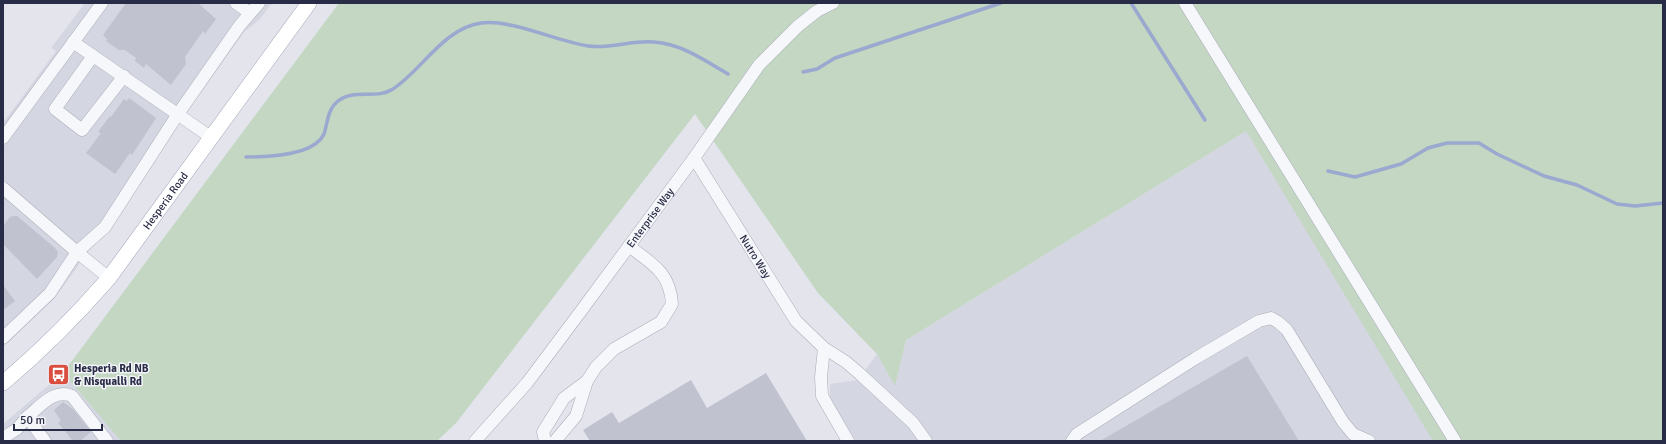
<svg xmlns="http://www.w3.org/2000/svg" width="1666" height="444" font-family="Signika,sans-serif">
<rect width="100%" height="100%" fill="#e3e4ec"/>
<g fill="#d4d6e1">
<polygon points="85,3 272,3 259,20 244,32 55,298 3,347 3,123 56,51 51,48"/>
<polygon points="1246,131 1436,441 856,441 830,399 830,384 858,380 877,354 895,385 906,340"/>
<polygon points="63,373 121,441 3,441 3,424"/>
</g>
<polygon fill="#c3d7c3" points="339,3 1663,3 1663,441 1433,441 1246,131 906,340 895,386 877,354 818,293 695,114 456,423 437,441 121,441 63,373"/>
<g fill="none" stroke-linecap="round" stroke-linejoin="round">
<g stroke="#9ba8cf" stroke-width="3.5">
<polyline points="1131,3 1205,120"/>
<polyline points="803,72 817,69 835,58 1001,3"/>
<path d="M246,157C266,157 314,156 324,134C328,122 327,110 338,101C356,88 376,100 393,89C422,70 444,28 481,23C511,19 556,41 588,46C610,49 632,40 654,42C682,44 704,60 728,74"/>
<polyline points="1328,171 1355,177 1401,164 1428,148 1447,143 1479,143 1497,154 1544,176 1577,185 1617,204 1635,206 1663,203"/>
</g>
</g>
<g fill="#c0c2d0">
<polygon points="126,3 198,3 216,19 205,34 203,31 185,57 186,64 171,85 146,64 144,68 135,61 136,58 125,50 119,50 106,41 107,39 103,35"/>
<polygon points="129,98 156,118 132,155 130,153 115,174 86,153 101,133 98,132 110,116 111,117 124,99 127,101"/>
<polygon points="14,216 17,216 54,247 58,252 57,257 37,279 3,244 3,226 10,217"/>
<polygon points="3,285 15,301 3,310"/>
<polygon points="1247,356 1299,441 1100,441"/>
<polygon points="766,373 807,441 590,441 583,430 612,412 619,423 691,380 707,408"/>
<polygon points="63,402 73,409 91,432 80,441 73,441 58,423 61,421 54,410"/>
</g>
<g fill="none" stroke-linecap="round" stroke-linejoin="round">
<defs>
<g id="minor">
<polyline points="236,3 250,13"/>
<polyline points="1185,3 1455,441"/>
<polyline points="73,42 212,138"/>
<polyline points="93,56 55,109 82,130 124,76"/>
<polyline points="3,138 102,3"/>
<path id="s1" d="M694,158L796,321L824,348L846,362L860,374L913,423L926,441"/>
<polyline points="3,188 77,252 105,227 178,114 240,25 259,3"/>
<polyline points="3,338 50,293 77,252 109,278"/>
<polyline points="824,348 821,377 822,396 848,441"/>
<path d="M27,417C40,407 54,388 72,396L107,441"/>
<polyline points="3,438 17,429 27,417 45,441"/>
<path id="s2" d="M475,441L527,383L581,311L694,158L759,65L798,26L817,11L833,3"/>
<polyline points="545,441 543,432 564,398 587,381"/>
<path d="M555,441L576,416L587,381L596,367L614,349L661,322L672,304C670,272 652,264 629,246"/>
<polyline points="1072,441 1077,434 1196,358 1259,321 1271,318 1278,322 1287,330 1343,422 1353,434 1369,441"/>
</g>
<g id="major">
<path id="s3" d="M3,383C41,351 76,316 109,278L309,3"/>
</g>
</defs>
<use href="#minor" stroke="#abadba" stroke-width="13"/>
<use href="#major" stroke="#a1a5b9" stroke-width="16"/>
<use href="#minor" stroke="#f6f7fa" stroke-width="12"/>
<use href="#major" stroke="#fff" stroke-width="15"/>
</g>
<defs>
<symbol id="bus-square" viewBox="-11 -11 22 22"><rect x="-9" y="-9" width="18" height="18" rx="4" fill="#da4e3f" stroke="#f3f4f9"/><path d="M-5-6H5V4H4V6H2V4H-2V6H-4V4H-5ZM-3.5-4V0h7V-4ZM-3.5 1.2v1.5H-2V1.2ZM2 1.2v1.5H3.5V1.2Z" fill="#fff"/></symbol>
</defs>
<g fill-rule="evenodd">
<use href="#bus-square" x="46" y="362" width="25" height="25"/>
</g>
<g text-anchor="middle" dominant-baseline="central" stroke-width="3" stroke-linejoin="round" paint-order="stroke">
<g font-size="11" fill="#292c46" stroke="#f3f4f9">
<text stroke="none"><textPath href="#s3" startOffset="245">Hesperia Road</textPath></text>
<text stroke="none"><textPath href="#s2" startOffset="284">Enterprise Way</textPath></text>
<text stroke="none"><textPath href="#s1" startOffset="116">Nutro Way</textPath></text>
</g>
<g font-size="11" font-weight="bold" fill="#292c46" stroke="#f3f4f9" text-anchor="start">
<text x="74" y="368">Hesperia Rd NB<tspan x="74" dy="13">&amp; Nisqualli Rd</tspan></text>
</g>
</g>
<rect width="1666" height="444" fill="none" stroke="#292c46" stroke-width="8"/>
<path d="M14 424v6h88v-6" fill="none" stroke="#292c46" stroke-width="2"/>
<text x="20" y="424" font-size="12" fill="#292c46" stroke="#f3f4f9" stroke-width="3" paint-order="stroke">50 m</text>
</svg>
